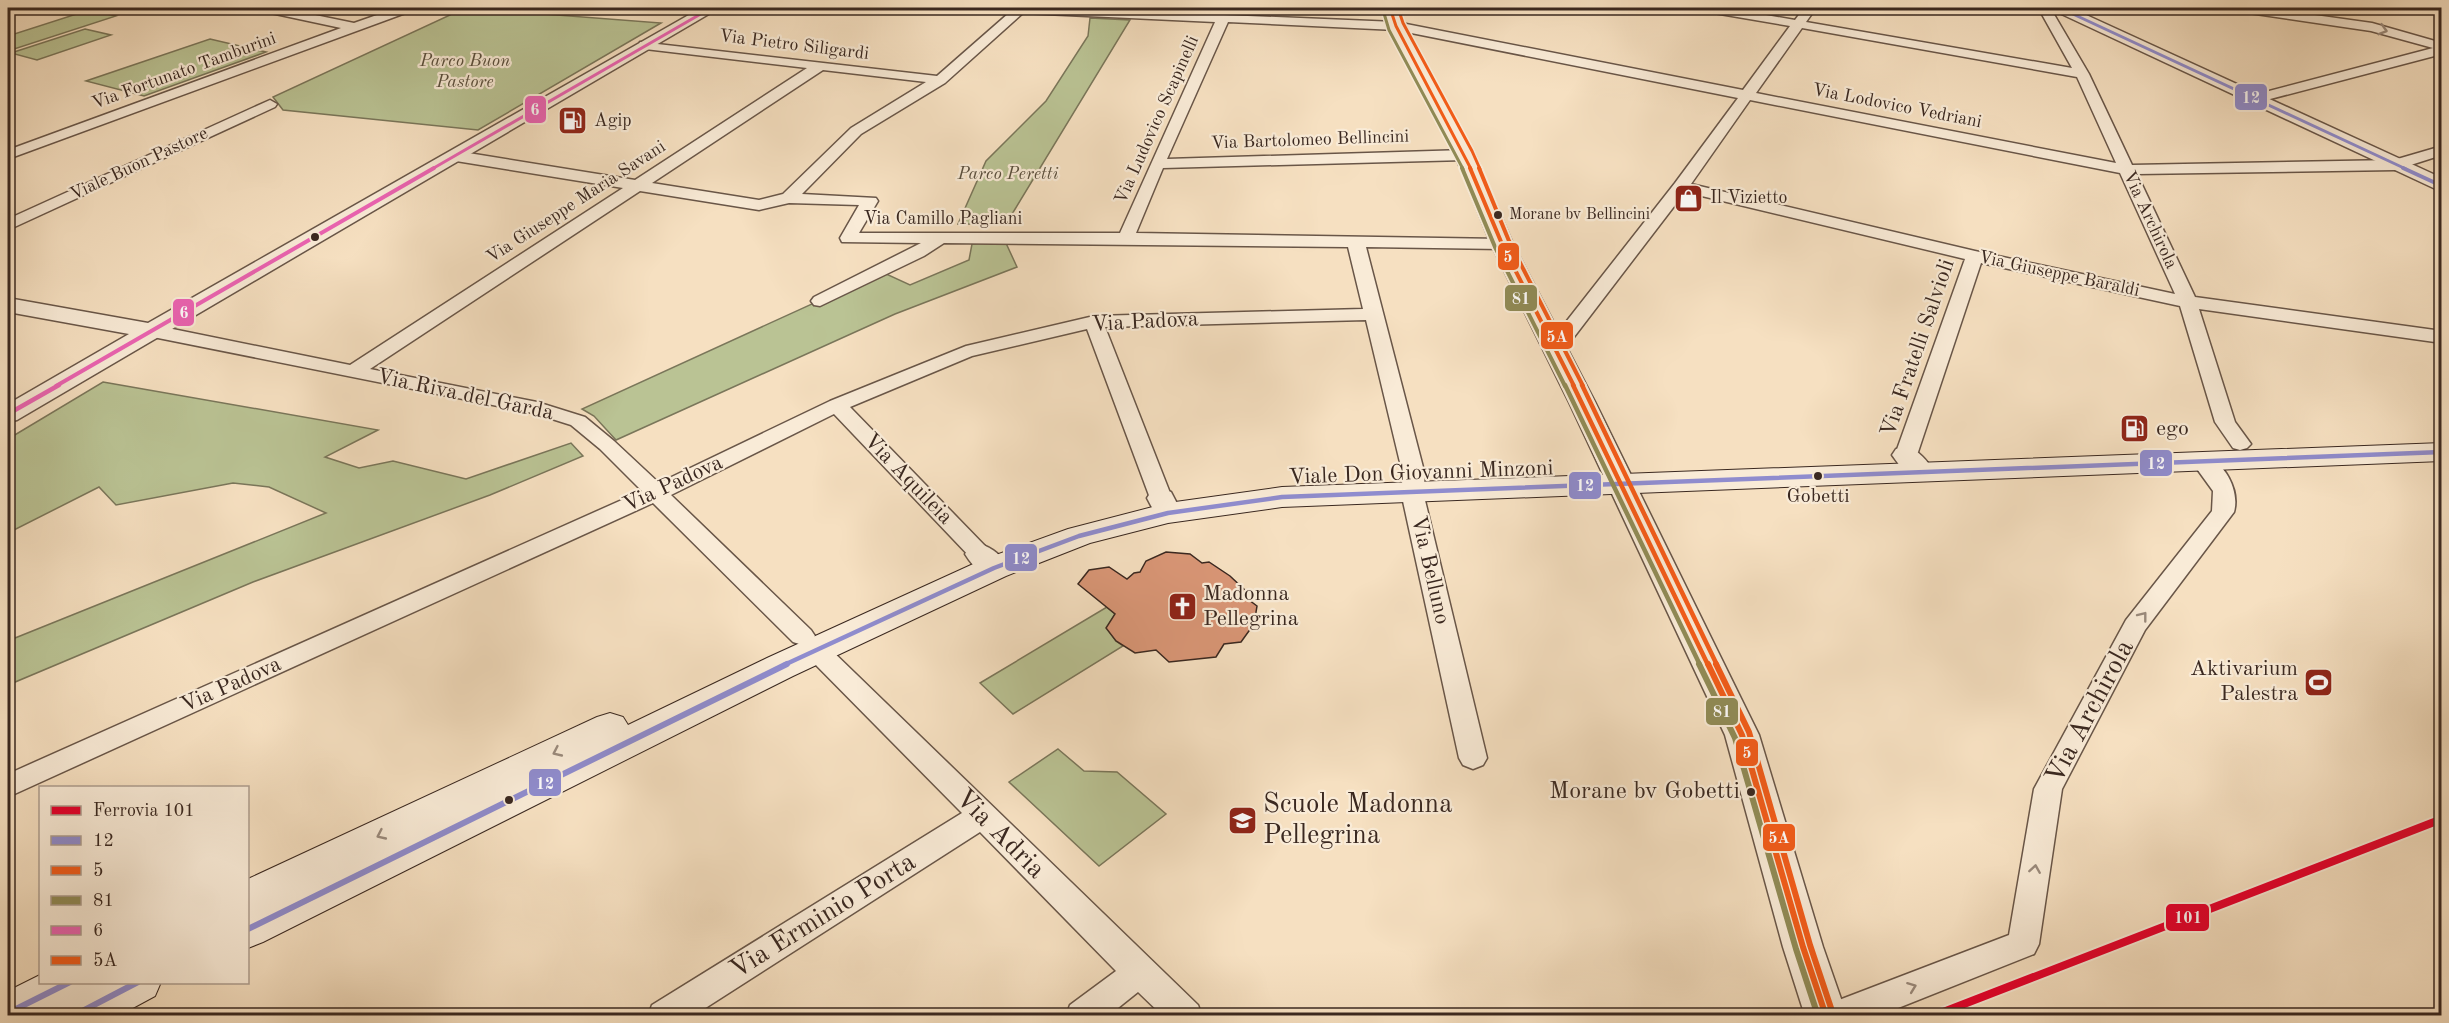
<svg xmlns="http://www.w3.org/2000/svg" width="2449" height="1023" font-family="'Old Standard TT',serif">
<rect width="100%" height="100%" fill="#f6e0c1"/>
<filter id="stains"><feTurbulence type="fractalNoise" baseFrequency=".00333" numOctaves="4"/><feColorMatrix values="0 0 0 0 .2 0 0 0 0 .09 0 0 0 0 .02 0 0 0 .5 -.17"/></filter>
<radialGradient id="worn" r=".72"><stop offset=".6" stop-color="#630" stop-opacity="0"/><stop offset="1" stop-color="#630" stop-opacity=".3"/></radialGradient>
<g fill="#bac394" stroke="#7a765a" stroke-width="1.5">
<polygon points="465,8 661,23 478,130 283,110 273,97"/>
<polygon points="89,10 116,16 8,51 8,36"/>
<polygon points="1090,18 1130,20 1006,224 958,224 986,161 1046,101 1088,36"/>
<polygon points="85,29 111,35 37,60 11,53"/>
<polygon points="210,39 266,52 144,96 86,81"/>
<polygon points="1005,241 1017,267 895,314 616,440 594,416 582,409 882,272 910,285 969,260 972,244"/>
<polygon points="103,382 378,430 325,457 359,468 393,461 466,479 571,443 583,456 490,495 253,582 8,685 8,626 15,638 326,513 269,487 233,483 116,505 99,487 8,533 8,439"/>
<polygon points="1107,607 1115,614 1107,628 1116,641 1123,646 1013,714 980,683"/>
<polygon points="1058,749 1084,771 1117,772 1166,814 1099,866 1009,782"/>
</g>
<polygon fill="#d99676" stroke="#3a2820" stroke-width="1.5" points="1166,552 1190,554 1202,563 1209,562 1230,576 1247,592 1245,597 1257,606 1254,624 1241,642 1224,644 1216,657 1169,662 1156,650 1135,653 1116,641 1106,628 1115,614 1078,584 1089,570 1109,567 1127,579 1134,573 1140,572 1146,561"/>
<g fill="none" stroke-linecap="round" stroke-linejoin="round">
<defs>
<g id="minor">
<polygon points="260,8 281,8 354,23 397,8 413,8 411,11 8,159 8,150 341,28 266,12"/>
<path d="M976,8H1055L1396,22L1743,90L1790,26L1708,12L1702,8H1726L1795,20L1804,8H1816L1806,22L2072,68L2039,9L2057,8L2052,11L2089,74L2132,165L2394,160L2442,146V155L2395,170L2137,174L2195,297L2442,331V343L2199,309L2235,422L2251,444L2247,448L2240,450L2233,448L2215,422L2180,306L1981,263L1917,455L1914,460L1906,461L1898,460L1895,455L1965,259L1685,192L1561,354H1547L1544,350L1675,183L1738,98L1396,30L1228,22L1167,159L1465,150L1473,155L1465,160L1163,168L1136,233L1502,239L1508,240L1511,244L1508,248L1502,249L1366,247L1425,475L1423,492L1487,758L1483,765L1473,769L1463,765L1459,758L1401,492L1403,475L1366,320L1105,327L1172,498L1169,503L1161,505L1153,503L1150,498L1087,329L972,356L850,407L988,549L992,554L988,559L980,562L972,559L834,414L671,495L811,630L815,636L811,642L802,645L793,642L653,503L8,797V774L642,491L600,449L571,425L533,413L153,337L146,335L144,331L146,327L153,325L350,365L623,188L456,161L448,156L451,153L456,151L635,180L807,68L645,49L640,48L639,45L640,42L937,76L1009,13L982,12ZM1023,13L1215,22L1120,233H859L878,201L876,198L802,194L861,134L945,83ZM1802,28L2077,77L2116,163L1756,93ZM823,70L926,82L851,128L783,194L759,200L652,183ZM1750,100L2120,173L2175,294L1975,251L1691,184ZM640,191L759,210L789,203L859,205L840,238L842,242L921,243L814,297L811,301L814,305L820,306L924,256L944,243L1348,247L1363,309L1094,316L966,346L830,401L659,483L614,441L585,417L537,402L370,369Z"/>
<polygon points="2236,8 2264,8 2372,23 2442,43 2442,54 2255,103 2250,102 2248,99 2250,96 2433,48 2371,31 2242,12"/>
<polygon points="270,100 277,104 275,107 8,230 8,219"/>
<path d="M2203,456C2225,461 2240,491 2234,512L2145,630L2062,789L2039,944L2034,954L1878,1016H1822L1826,1005L2009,935L2034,789L2126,620L2212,511L2213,491L2192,462L2195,457Z"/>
<polygon points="816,641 825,644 1198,1005 1202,1016 1163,1016 1138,992 1108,1016 1066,1016 1070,1005 1116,971 980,832 693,1016 648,1016 652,1005 962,813 807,656 803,650 807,644"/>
</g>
<g id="tertiary">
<polygon points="701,8 719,8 17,420 8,422 8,404 129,334 8,312 8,298 148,323"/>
<polygon points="1383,8 1398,8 1404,26 1475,155 1513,244 1595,402 1759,735 1823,947 1847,1016 1805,1016 1783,947 1725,735 1569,402 1491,244 1455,155 1388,26"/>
<polygon points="2053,8 2071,8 2442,178 2442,192 2055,11"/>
<path d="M1906,447C1919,450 1927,461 1935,472L1931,478C1911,483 1903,470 1892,455L1896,449Z"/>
<polygon points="1161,489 1171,492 1182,513 1178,519 1168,522 1158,519 1147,498 1151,492"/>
<path d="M980,544C993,548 1002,556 1009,568L1005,575C986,580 975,570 965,554L970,547Z"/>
</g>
<g id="secondary">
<polygon points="2442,443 2442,461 1282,507 1168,523 1090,543 1006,576 793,676 263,942 248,948 248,879 597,717 610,713 623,717 628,725 767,658 982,560 1068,529 1168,503 1282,487"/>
<polygon points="40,975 40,982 161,982 155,996 118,1016 8,1016 8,991"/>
</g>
</defs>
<use href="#minor" stroke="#695648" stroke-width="3"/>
<use href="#tertiary" stroke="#695648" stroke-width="3"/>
<use href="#secondary" stroke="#3a2820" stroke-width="2"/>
<use href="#minor" fill="#f9ebd7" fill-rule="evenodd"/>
<use href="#tertiary" fill="#f9ebd7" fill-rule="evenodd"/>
<use href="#secondary" fill="#f9ebd7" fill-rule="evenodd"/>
<defs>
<polyline id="bus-1-far3" points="2060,8 2406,169"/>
<polyline id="bus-1-far2" points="2403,168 2442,186"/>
<polyline id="bus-1-far1" points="784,665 994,568 1079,536 1168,513 1282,497 2442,452"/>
<g id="bus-1">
<polyline points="248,929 787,664"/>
<polyline points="8,1013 70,982"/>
<polyline points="73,1016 138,982"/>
</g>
<polyline id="bus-2-far3" points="1390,8 1396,26 1471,169"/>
<polyline id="bus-2-far2" points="1470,168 1502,244 1574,386"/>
<polyline id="bus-2-far1" points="1573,385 1708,665"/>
<polyline id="bus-2" points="1708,664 1742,735 1803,947 1826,1016"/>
<polyline id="bus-3-far3" points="1383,10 1389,30 1463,169"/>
<polyline id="bus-3-far2" points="1462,168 1495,247 1565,386"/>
<polyline id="bus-3-far1" points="1565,385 1700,665"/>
<polyline id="bus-3" points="1699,664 1735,738 1796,949 1818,1016"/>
<polyline id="bus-4-far2" points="432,169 711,8"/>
<polyline id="bus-4-far1" points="56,386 434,168"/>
<polyline id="bus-4" points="8,414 59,385"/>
<polyline id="bus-5-far3" points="1398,8 1403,23 1472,151 1480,169"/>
<polyline id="bus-5-far2" points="1479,168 1509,241 1583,386"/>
<polyline id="bus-5-far1" points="1582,385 1717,665"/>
<polyline id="bus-5" points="1716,664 1749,732 1810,945 1833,1014"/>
</defs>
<use href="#bus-1-far3" stroke="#f9ebd7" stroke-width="6"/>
<use href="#bus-1-far2" stroke="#f9ebd7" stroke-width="8"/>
<use href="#bus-1-far1" stroke="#f9ebd7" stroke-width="9"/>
<use href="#bus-1" stroke="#f9ebd7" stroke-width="10"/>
<use href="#bus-2-far3" stroke="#f9ebd7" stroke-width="6"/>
<use href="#bus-2-far2" stroke="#f9ebd7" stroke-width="8"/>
<use href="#bus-2-far1" stroke="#f9ebd7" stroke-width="9"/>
<use href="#bus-2" stroke="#f9ebd7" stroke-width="10"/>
<use href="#bus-3-far3" stroke="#f9ebd7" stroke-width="6"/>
<use href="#bus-3-far2" stroke="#f9ebd7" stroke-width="8"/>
<use href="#bus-3-far1" stroke="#f9ebd7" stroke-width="9"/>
<use href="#bus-3" stroke="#f9ebd7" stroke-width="10"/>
<use href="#bus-4-far2" stroke="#f9ebd7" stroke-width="6"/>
<use href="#bus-4-far1" stroke="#f9ebd7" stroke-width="8"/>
<use href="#bus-4" stroke="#f9ebd7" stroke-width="9"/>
<use href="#bus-5-far3" stroke="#f9ebd7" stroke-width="6"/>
<use href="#bus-5-far2" stroke="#f9ebd7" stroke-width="8"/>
<use href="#bus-5-far1" stroke="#f9ebd7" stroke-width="9"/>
<use href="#bus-5" stroke="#f9ebd7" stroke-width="10"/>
<use href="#bus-1-far3" stroke="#8f8cce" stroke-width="3"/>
<use href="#bus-1-far2" stroke="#8f8cce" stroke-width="4"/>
<use href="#bus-1-far1" stroke="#8f8cce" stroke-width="4.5"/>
<use href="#bus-1" stroke="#8f8cce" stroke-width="6"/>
<use href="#bus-2-far3" stroke="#f35c19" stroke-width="3"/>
<use href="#bus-2-far2" stroke="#f35c19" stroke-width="4"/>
<use href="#bus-2-far1" stroke="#f35c19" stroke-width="4.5"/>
<use href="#bus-2" stroke="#f35c19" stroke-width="6"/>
<use href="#bus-3-far3" stroke="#908b56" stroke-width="3"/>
<use href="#bus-3-far2" stroke="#908b56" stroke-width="4"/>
<use href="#bus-3-far1" stroke="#908b56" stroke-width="4.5"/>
<use href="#bus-3" stroke="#908b56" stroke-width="6"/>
<use href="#bus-4-far2" stroke="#eb63b2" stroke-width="3"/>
<use href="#bus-4-far1" stroke="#eb63b2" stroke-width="4"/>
<use href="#bus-4" stroke="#eb63b2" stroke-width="4.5"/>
<use href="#bus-5-far3" stroke="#f35c19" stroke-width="3"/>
<use href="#bus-5-far2" stroke="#f35c19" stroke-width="4"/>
<use href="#bus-5-far1" stroke="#f35c19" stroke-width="4.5"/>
<use href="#bus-5" stroke="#f35c19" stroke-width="6"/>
<defs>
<polyline id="rail-1" points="1933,1016 2442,819"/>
</defs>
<use href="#rail-1" stroke="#f9ebd7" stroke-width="12"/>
<use href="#rail-1" stroke="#e4002b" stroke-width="8"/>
</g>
<defs><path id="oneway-chevron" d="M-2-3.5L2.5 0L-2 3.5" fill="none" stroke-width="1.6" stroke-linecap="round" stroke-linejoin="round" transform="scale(1.5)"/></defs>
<g stroke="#9a8a7c">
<use href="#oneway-chevron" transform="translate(2383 30) rotate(16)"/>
<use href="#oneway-chevron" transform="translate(2143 616) rotate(-52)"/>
<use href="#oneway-chevron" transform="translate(557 752) rotate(155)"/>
<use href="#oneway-chevron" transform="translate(381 835) rotate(155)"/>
<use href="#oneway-chevron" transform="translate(2035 869) rotate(-81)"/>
<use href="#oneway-chevron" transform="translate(1912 987) rotate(-21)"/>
</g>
<defs>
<symbol id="fuel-square" viewBox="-11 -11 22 22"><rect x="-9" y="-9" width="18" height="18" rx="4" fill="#8f2418" stroke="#f9ebd7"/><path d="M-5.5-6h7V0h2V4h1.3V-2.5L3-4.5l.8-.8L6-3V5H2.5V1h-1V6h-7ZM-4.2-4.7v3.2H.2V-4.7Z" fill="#fff"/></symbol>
<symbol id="shop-square" viewBox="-11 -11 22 22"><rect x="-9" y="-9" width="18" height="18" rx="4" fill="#8f2418" stroke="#f9ebd7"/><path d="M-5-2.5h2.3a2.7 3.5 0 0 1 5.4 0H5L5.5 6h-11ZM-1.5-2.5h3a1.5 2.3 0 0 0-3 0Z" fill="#fff"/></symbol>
<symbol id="church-square" viewBox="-11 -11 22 22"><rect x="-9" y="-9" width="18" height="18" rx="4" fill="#8f2418" stroke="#f9ebd7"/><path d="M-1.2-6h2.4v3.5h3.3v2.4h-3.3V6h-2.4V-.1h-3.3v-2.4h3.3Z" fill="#fff"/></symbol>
<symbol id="stadium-square" viewBox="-11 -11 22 22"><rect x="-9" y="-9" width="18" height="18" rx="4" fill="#8f2418" stroke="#f9ebd7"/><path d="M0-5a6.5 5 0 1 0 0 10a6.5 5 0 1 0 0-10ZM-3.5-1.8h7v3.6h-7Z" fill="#fff"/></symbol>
<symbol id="school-square" viewBox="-11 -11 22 22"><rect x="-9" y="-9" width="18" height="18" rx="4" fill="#8f2418" stroke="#f9ebd7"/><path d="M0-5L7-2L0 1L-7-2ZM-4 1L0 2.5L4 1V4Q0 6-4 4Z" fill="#fff"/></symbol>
</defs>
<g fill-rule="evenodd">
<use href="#fuel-square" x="556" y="104" width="33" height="33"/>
<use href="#shop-square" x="1672" y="182" width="33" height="33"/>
<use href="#fuel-square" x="2118" y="412" width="33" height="33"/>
<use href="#church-square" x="1166" y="590" width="33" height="33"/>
<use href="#stadium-square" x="2302" y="666" width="33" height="33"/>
<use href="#school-square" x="1226" y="804" width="33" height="33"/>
</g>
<g fill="#3a2820" stroke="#f9ebd7" stroke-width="2">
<circle cx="1498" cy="215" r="5"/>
<circle cx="315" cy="237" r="5"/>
<circle cx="1818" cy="476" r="5"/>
<circle cx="1751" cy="792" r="5"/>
<circle cx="509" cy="800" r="5"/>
</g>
<g text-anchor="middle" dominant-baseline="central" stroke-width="4.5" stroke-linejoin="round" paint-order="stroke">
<g font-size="16" fill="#3a2820" stroke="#f9ebd7" text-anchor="start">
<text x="1509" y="215">Morane bv Bellincini</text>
</g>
<g font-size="18" fill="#3a2820" stroke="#f9ebd7">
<text transform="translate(794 45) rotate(7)">Via Pietro Siligardi</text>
<text transform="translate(184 71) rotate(-20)">Via Fortunato Tamburini</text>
<text transform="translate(1897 106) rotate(11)">Via Lodovico Vedriani</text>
<text transform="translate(1157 120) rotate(-66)">Via Ludovico Scapinelli</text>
<text transform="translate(1310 140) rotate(-2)">Via Bartolomeo Bellincini</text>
<text transform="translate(139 164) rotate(-25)">Viale Buon Pastore</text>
<text transform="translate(576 202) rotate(-33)">Via Giuseppe Maria Savani</text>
<text x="943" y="219">Via Camillo Pagliani</text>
<text transform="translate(2150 220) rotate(65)">Via Archirola</text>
<text transform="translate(2059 274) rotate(12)">Via Giuseppe Baraldi</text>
</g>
<g font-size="18" font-style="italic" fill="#5a4f3d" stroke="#f9ebd7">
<text x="465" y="61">Parco Buon<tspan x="465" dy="21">Pastore</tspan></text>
<text x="1008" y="174">Parco Peretti</text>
</g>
<g font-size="18" fill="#3a2820" stroke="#f9ebd7" text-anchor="start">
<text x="594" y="121">Agip</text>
<text x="1710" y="198">Il Vizietto</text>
</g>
<g font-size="20" fill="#3a2820" stroke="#f9ebd7">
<text x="1818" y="497">Gobetti</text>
</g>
<g font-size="22" fill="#3a2820" stroke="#f9ebd7">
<text transform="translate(1145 322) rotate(-3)">Via Padova</text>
<text transform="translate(1918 348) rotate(-71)">Via Fratelli Salvioli</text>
<text transform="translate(465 395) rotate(12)">Via Riva del Garda</text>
<text transform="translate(1421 473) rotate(-2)">Viale Don Giovanni Minzoni</text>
<text transform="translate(908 479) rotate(46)">Via Aquileia</text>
<text transform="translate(673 484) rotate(-25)">Via Padova</text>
<text transform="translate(1430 570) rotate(77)">Via Belluno</text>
<text transform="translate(231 685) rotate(-24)">Via Padova</text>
</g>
<g font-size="22" fill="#3a2820" stroke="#f9ebd7" text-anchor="start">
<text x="2156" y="429">ego</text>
<text x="1203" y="594">Madonna<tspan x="1203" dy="25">Pellegrina</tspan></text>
<text x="2298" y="669" text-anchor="end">Aktivarium<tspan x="2298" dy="25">Palestra</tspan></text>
</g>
<g font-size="24" fill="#3a2820" stroke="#f9ebd7" text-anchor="end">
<text x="1740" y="792">Morane bv Gobetti</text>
</g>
<g font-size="27" fill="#3a2820" stroke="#f9ebd7">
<text transform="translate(2090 712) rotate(-62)">Via Archirola</text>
<text transform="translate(1000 834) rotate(45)">Via Adria</text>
<text transform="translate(823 916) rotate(-32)">Via Erminio Porta</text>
</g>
<g font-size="27" fill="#3a2820" stroke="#f9ebd7" text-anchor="start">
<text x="1263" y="804">Scuole Madonna<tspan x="1263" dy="31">Pellegrina</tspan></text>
</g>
</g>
<g stroke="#f9ebd7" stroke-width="2">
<rect x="2234" y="83" width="34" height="28" rx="6" fill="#8f8cce"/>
<rect x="524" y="95" width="23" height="29" rx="6" fill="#eb63b2"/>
<rect x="1497" y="242" width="23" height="29" rx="6" fill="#f35c19"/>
<rect x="1504" y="284" width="34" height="28" rx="6" fill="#908b56"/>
<rect x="172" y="298" width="23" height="29" rx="6" fill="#eb63b2"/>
<rect x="1540" y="321" width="34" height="29" rx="6" fill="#f35c19"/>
<rect x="2139" y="449" width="34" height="28" rx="6" fill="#8f8cce"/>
<rect x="1568" y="471" width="34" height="29" rx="6" fill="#8f8cce"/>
<rect x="1004" y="543" width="34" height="29" rx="6" fill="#8f8cce"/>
<rect x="1705" y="697" width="34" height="29" rx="6" fill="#908b56"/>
<rect x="1735" y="738" width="24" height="29" rx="6" fill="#f35c19"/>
<rect x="528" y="768" width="34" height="29" rx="6" fill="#8f8cce"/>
<rect x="1762" y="823" width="34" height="29" rx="6" fill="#f35c19"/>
<rect x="2165" y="903" width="45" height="29" rx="6" fill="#e4002b"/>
</g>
<g font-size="16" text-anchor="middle" font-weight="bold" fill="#fff">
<text x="2251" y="103">12</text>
<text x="535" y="115">6</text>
<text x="1508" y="262">5</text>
<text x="1521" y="304">81</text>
<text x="184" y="318">6</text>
<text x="1557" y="342">5A</text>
<text x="2156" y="469">12</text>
<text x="1585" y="491">12</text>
<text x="1021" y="564">12</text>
<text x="1722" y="717">81</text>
<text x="1747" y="758">5</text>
<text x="545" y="789">12</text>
<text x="1779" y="843">5A</text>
<text x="2188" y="923">101</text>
</g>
<rect width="2449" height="1023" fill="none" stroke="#f6e0c1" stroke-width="30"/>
<rect x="9" y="9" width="2431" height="1005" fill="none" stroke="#3a2820" stroke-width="3"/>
<rect x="15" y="15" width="2419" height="993" fill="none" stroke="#3a2820" stroke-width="1.5"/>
<rect x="39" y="786" width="210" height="198" fill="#f9ebd7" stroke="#ad9d8e" stroke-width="1.5"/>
<rect x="51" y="806" width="30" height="9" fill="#e4002b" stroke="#ad9d8e" stroke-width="1.5"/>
<text x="93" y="816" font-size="18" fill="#3a2820">Ferrovia 101</text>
<rect x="51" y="836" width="30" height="9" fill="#8f8cce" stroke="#ad9d8e" stroke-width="1.5"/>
<text x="93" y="846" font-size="18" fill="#3a2820">12</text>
<rect x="51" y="866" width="30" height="9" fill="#f35c19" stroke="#ad9d8e" stroke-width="1.5"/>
<text x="93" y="876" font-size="18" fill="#3a2820">5</text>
<rect x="51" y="896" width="30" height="9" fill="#908b56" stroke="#ad9d8e" stroke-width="1.5"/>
<text x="93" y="906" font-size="18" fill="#3a2820">81</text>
<rect x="51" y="926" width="30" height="9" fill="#eb63b2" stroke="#ad9d8e" stroke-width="1.5"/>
<text x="93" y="936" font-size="18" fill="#3a2820">6</text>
<rect x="51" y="956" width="30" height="9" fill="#f35c19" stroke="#ad9d8e" stroke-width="1.5"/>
<text x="93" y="966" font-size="18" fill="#3a2820">5A</text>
<rect width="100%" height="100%" filter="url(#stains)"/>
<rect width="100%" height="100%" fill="url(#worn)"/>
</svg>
